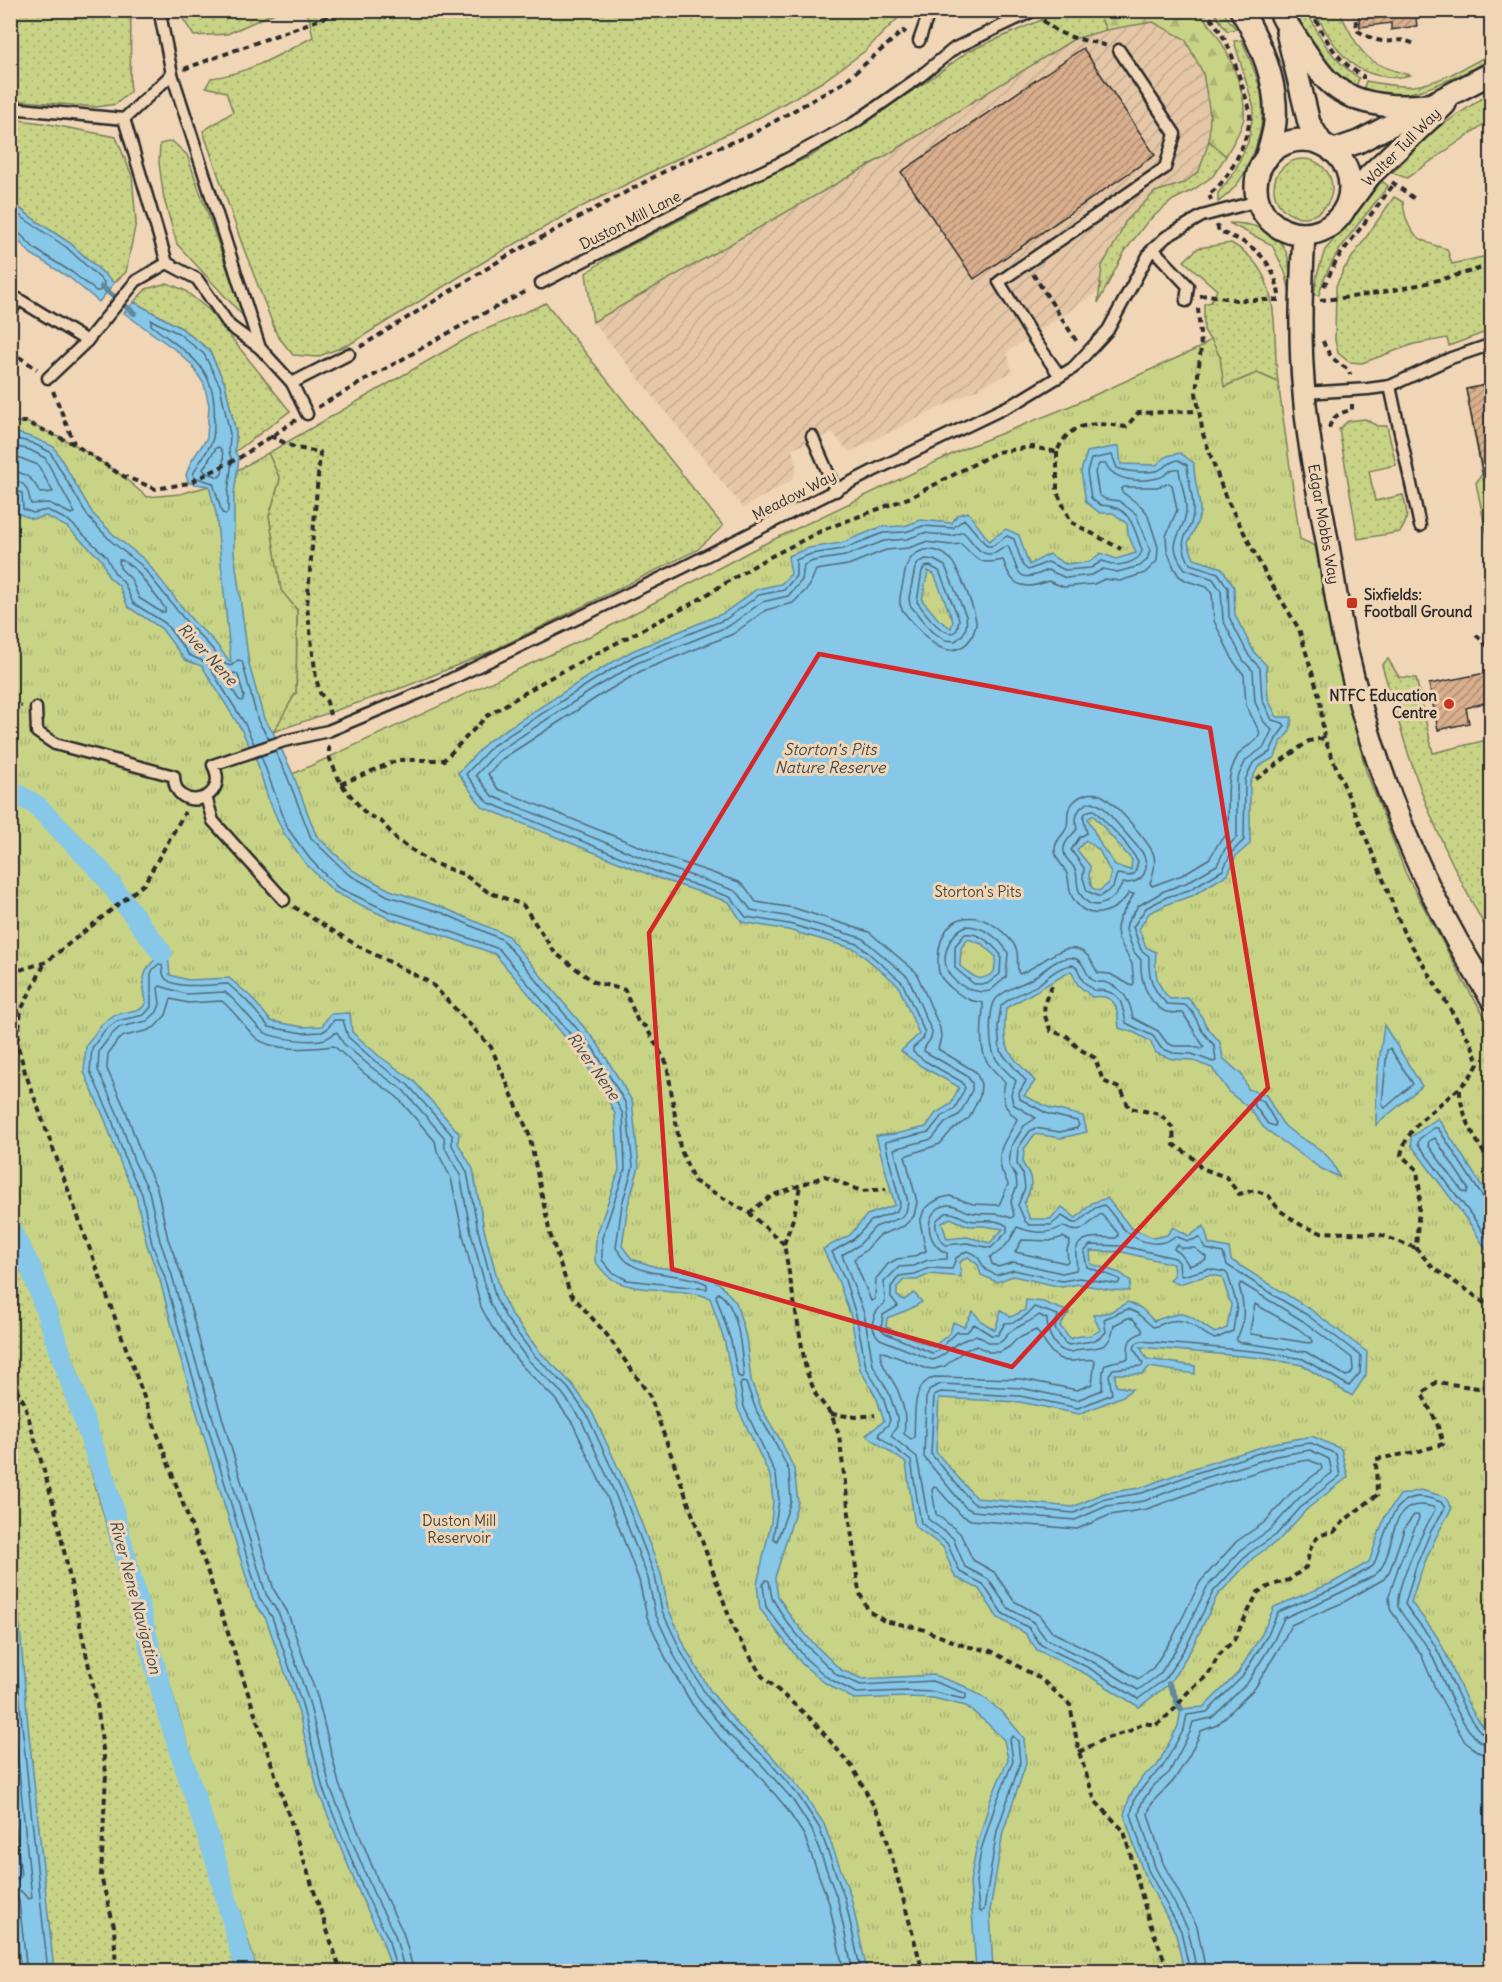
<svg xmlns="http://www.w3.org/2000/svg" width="1502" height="1982" font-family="Delius,sans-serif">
<defs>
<pattern id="industrial-furrows" width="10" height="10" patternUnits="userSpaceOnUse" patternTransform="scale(1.5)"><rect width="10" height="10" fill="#e5c7a7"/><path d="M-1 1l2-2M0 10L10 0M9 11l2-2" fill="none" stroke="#c5ab90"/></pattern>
<pattern id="grass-dots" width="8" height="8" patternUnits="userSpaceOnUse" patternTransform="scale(1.5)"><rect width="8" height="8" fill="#c8d386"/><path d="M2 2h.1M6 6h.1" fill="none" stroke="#acb574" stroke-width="1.8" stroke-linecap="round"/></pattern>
<pattern id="forest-firs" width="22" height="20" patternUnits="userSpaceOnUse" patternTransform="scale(1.5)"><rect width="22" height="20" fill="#c8d386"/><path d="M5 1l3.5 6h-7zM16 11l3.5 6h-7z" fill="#acb574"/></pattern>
<pattern id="park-tufts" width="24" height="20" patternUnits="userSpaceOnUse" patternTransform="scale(1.5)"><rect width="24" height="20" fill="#c8d386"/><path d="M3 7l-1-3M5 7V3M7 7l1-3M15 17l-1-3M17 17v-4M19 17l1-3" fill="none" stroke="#acb574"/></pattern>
<pattern id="building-hatch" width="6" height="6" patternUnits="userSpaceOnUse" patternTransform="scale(1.5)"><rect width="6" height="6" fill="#d9af8d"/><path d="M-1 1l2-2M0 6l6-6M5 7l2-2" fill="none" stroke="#b08f73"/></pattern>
</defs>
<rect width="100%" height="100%" fill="#f0d6b7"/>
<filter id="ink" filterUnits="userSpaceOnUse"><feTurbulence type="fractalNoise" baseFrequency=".0167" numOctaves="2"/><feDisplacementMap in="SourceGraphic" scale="12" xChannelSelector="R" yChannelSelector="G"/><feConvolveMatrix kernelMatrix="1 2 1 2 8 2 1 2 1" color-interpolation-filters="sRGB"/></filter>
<g filter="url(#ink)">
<polygon fill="url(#industrial-furrows)" points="1153,22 1185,39 1203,73 1210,114 1209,141 1199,171 1184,183 1155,192 1125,222 1119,236 1102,266 1098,292 1007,352 1012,372 849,452 833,433 792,449 797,469 792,480 743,508 593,322 887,155 1074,39 1106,30"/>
<g fill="url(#grass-dots)" stroke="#7a7f58" stroke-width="1.5">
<polygon points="10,11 131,11 130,92 116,104 97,107 11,100"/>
<polygon points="182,11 182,10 279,11 227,34 194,36 180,14"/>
<path d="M301,11H905L865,51L822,82L753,121L577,209L490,258L350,344L317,357L293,355L277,335L242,244L203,131L233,112L226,92L206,87L211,78C247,74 281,54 313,37L309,17Z"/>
<polygon points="1062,11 1098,11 1106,30 1074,39 887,155 593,322 586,273 612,255 748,185 811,156 929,80 969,51"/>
<polygon points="1213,11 1222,11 1236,29 1227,31"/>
<path d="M1294,11H1307C1321,40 1331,59 1359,78L1356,87C1323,73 1308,41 1294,11Z"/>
<path d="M1315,11H1341V15C1362,55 1365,64 1410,75C1392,81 1363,75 1349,61C1335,48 1323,28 1315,11Z"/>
<path d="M1242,40C1248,56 1256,72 1260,88C1269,125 1250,181 1218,202V193L1234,173L1248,142L1254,108L1234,41Z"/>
<path d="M1491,54V60C1449,79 1411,105 1363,90L1366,81C1381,84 1397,87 1413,86C1440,83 1467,66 1491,54Z"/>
<polygon points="1491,92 1491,119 1407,178 1392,173 1432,132"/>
<polygon points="10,119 43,123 116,137 132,176 136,222 126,272 114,283 70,243 35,220 11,201"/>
<polygon points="172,141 187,155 244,317 177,244 164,199 159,163 160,144"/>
<polygon points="1209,141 1226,156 1213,176 1193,190 1173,200 1147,222 1125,251 1098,303 1102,266 1119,236 1125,222 1155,192 1184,183 1199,171"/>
<circle cx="1303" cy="188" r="29"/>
<path d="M1382,181L1388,186C1364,219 1328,255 1319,295H1314L1317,275L1325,250Z"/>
<path d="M1394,197L1403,202C1406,233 1418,242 1447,249L1452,264L1491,255V330L1449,346L1447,338L1414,344L1362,363L1349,362L1338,353L1335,340L1336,286L1344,269Z"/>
<path d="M1229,223C1252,223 1277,229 1287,254C1291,265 1290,281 1290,292L1285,272L1272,245Z"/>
<path d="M1231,243C1285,272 1271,331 1278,382L1257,373L1223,387L1220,357L1204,330V304L1211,302L1217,290L1184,261L1198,248Z"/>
<polygon points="167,283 184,290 209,310 290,411 235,452 236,433 225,384 209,350 181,328 134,302 146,289"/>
<polygon points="546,303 723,526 697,550 494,650 407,686 273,732 296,692 297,610 281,591 269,516 280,479 268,453 471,336"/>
<path d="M1365,419L1377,426H1387L1396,465L1369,471L1375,501L1403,495C1407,511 1410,518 1400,532L1358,539L1339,429L1348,421Z"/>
<path d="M1388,659L1399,677L1416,678L1433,753L1491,739V937C1469,898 1449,859 1432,818C1411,769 1397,716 1382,665Z"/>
<polygon points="10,1249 26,1281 53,1350 87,1457 165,1729 204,1847 237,1971 38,1971 10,1713"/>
</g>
<path fill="url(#forest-firs)" stroke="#7a7f58" stroke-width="1.5" d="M1098,11H1196C1219,26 1248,90 1244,118C1242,130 1232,144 1226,156L1209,141L1210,114L1203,73L1185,39L1153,22L1106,30Z"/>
<path fill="url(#park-tufts)" stroke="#7a7f58" stroke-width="1.5" d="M1211,339L1220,357L1224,387L1257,373L1278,382L1300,539L1315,546L1335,646L1366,771L1406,874L1465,984L1491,1026V1971H257C226,1861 188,1752 157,1641C117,1498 79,1346 11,1212V422H26L74,444L121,475L147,497L180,494L209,486L268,453L280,479L269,516L281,590L297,610L296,692L273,733L293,774L601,631L762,545L965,448L1068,407L1201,347Z"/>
<polygon fill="#c8d386" stroke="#7a7f58" stroke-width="1.5" points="1491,384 1491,555 1476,483 1482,474 1466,389"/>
<g fill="#87c7e8" stroke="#62899c" stroke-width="1.5" fill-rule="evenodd">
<polygon points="10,201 35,220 70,243 114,283 99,302 70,278 31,254 11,233"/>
<path d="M134,302L181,328L209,350L225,384L236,433L235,452L239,458L234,494V552L249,664L264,719L273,732L293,774L316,835L352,870L390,890L444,908L507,935L598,1044L632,1101L639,1167L628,1205L622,1246L632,1259L656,1267L695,1272L719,1283L736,1302L746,1337L751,1380L762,1410L781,1441L794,1469L798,1502L775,1578L778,1596L791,1617L811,1641L841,1670L863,1679L934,1675L964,1686L985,1698L1005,1715L1024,1738L1026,1764L1003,1832L990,1911L993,1971H976L970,1882L976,1849L990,1801L1008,1759L1004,1740L988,1724L966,1706L933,1698L907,1697L854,1699L825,1683L802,1664L760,1609L757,1584L771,1523L773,1500L770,1476L738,1409L725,1343L710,1298C681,1286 629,1295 608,1276C603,1272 599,1266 595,1261L596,1237L619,1170L615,1114L601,1086L572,1045L495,954L433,932L388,918L334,892L305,863L283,832L268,798L257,762L240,727L202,666L185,660L161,628L128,607L119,586L108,576L102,560L67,527L46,516L32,519L15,512L17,496L11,492V431L34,438L54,447L93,514L116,537L145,560L193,621L213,640L231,663L216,513L209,486L189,483L186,475L192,460L207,438L209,405L204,384L191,364L177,351L124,313Z"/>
<path d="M1119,446L1121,464L1156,465L1167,456L1180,453L1194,463C1193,480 1200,494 1200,511C1199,522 1193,533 1188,543L1194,559L1222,568L1234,587L1235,615L1254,652L1266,665L1268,699L1277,717H1292L1290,731L1281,742L1275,757L1258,767L1250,783V844L1236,856L1228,874L1192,896L1170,903L1149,913L1139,929L1146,947L1156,952C1154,972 1156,985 1170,999L1188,998L1198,1010L1207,1027L1220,1042L1223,1058L1242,1075L1248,1089L1266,1095C1272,1104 1278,1120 1286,1127C1308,1146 1328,1145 1339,1177L1320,1168L1264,1128L1249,1108L1230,1093L1212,1068L1191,1060L1172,1059L1156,1053L1150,1041L1135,1033L1119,1028C1118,1008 1116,993 1092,997L1078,985L1071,971L1006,1008C1001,1051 1008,1051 1035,1081L1024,1096L1050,1108L1083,1116L1087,1132L1061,1138L1035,1134L1024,1149L1023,1164C1035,1180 1032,1187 1024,1204L1030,1219H1050L1062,1207L1076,1218L1092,1203L1107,1198L1131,1228L1154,1238L1167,1235L1173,1227L1189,1236L1204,1226L1209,1244L1229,1248L1231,1260L1310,1309L1367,1352L1366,1375L1352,1396L1302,1365L1263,1358L1140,1347L1147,1359L1195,1366V1374L1149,1367L1143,1374H1115L1116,1386L1132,1389L1123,1396L1079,1414L1020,1402L939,1398L936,1452L976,1498L1073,1507L1104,1493L1140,1488L1194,1468L1274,1443L1312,1436L1341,1449L1348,1477L1307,1509L1280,1539L1253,1558L1217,1596L1192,1648L1169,1684L1139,1707L1086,1674L1037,1650L1025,1633L998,1618L979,1589L955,1577L943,1547L915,1526L906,1463L866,1435L884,1421L877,1399L860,1369L851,1317L839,1283L823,1249L850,1235L867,1215L895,1205L876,1136L895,1134L926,1127L936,1113L951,1104L959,1087L921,1066L901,1051L919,1034L898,985L855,949L788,930L742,922L729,902L655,877L482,807L458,773L488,741L587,677L632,651L724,613L757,589L781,584L791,574L788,556L809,548L841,543L881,527L904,526L921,520L952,523L957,515L968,512L989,541L1006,529L1019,535L1029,565L1049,554L1065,564L1089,562L1101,553L1116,559L1136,553L1128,534L1127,524L1113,513H1100L1086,502L1081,471L1087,452ZM928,571L934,574L953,621L951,628L939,620L922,600ZM1093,815L1132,860L1131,870L1116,866L1102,847L1088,819ZM1086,840L1099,850L1111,873L1108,884L1099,891L1092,888L1089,877L1090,866L1077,850ZM968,939L982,944L996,957L994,972C978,984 975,977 960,966L961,948ZM950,1218L969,1226H983L1003,1229L990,1243L967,1237L947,1239L942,1223ZM1090,1251L1122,1252L1173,1264L1174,1276L1169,1280L1179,1284L1209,1275L1222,1277L1231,1305L1227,1328L1215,1333C1186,1315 1189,1307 1154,1321L1141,1308L1128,1302L1110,1312L1093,1315L1100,1330C1089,1339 1081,1333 1070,1339L1060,1326L1069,1312L1043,1302L1026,1300L1025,1310L1011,1317L1001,1310L995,1330L981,1321L973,1311L964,1327L953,1322L950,1333L933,1347L886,1327L887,1318L910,1309L922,1302L914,1293L904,1300L897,1296V1287L904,1280H917L930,1274L961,1277L960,1262L968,1257L978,1265L981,1275L997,1282L1013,1276L1062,1287L1079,1284L1111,1290L1129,1291L1131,1281L1120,1273L1091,1264Z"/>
<path d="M162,953L168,955L170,975L188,980L229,978L250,996L271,1021L303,1027L322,1026L330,1014L350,1013L352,1032L379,1056L413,1080L459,1133L458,1143L473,1169L484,1229L502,1296L511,1314L539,1351L572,1384L592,1412L629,1491L661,1574L668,1608L687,1651L711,1692L739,1726L770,1754L802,1791L824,1824L851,1897L867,1971H392L382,1939L361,1897L318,1791L297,1706L266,1619L253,1600L179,1353L160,1280L147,1245L136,1196L122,1167L105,1120L84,1072L86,1046L101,1025L114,1015L141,1009L146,1003C142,977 141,971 162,953Z"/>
<polygon points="1384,1025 1422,1086 1376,1125 1377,1078"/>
<polygon points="1438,1118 1491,1200 1491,1257 1470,1224 1412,1146 1411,1137"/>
<path d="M1421,1490L1445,1497L1452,1508C1433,1539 1421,1568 1411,1602C1421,1616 1434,1629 1441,1644C1454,1668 1469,1719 1491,1733V1971H1184L1176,1934L1143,1872L1124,1814L1130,1796L1143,1776L1157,1766L1178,1726L1181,1709L1204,1707L1238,1673L1262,1634L1274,1607L1332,1583L1369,1562L1385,1516L1400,1495Z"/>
<polygon points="10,1543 18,1604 28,1725 54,1971 21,1971 10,1873"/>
</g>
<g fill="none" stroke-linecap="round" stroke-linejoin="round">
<g stroke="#506977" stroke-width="1.5">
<polyline points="10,209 66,247 104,282 104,286 99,291 96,291 73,273 35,249 17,231 10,229"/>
<path d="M151,320L178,333L204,354L220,386L230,434L229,452L232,460L228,493V512L226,514L222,513L213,483L194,477L193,475C197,462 210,451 213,438C214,433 214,426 214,420C218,366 187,354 151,325Z"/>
<polyline points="10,437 32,443 50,452 89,518 112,542 141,565 189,625 208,644 225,664 231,666 238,660 242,661 258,721 269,739"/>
<path d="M10,445L30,450L45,458L75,513L71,514L49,503L31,504C28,492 28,481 10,480"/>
<path d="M219,447C226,454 223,465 222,474L219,477L205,472L203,469L216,448Z"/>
<path d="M10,454L38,465L53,492L40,493C34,480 26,472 10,471"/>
<path d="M1112,455L1117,468C1127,472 1145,473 1156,471C1164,469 1168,462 1178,460L1187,465C1188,480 1193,494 1193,509C1194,536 1173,533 1190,564L1218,573L1228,588L1229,617L1249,656L1260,668L1262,699L1272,720L1283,723L1285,726L1276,739L1270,752L1253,763L1245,780L1244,840L1231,853L1223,870L1189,890L1167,897L1146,908L1133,927L1141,950L1149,956C1148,976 1152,990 1167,1004L1185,1005L1193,1013L1202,1031L1214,1045L1216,1061L1213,1062L1192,1054L1173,1053L1161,1048L1153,1036L1126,1023C1122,999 1119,990 1093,990L1083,981L1077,968L1073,965C1059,966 1049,976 1039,984C1027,992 1011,995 1001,1006L998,1027L1000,1051L1026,1081L1019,1093L1020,1099L1048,1114L1077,1121L1079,1125L1077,1128L1060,1132L1035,1128L1030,1131L1018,1148L1017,1164L1023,1174L1025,1188L1018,1205L1025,1221L1029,1225H1051L1062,1216L1073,1223H1077L1095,1208L1104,1205C1112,1212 1118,1224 1126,1231C1140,1244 1161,1248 1175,1236L1188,1241L1200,1238L1206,1249L1223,1253L1227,1265L1275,1296L1307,1315L1361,1356L1360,1373L1349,1386L1303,1359L1263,1352L1141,1341L1136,1343L1134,1349L1143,1363L1142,1366L1113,1369L1109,1375L1112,1394L1078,1408L1020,1396L941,1392L934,1395L931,1454L971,1501L975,1504L1074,1513L1105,1499L1142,1493L1196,1473L1275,1448L1311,1443L1336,1454L1340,1476L1304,1504L1276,1535L1249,1553L1213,1592L1187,1645L1165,1679L1138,1699L1089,1668L1041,1645L1029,1628L1002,1613L983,1584L960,1572L947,1543L921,1523L911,1461L879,1436V1433L888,1425L890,1420L883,1397L866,1367L856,1315L845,1280L832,1252L854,1239L871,1221L897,1211L900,1203L885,1142L929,1132L940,1118L955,1108L965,1088L962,1082L925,1061L913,1052V1048L923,1039L925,1033L902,982L858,944L789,924L746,917L730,897L657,872L487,802L466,774L492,746L591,682L634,656L726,619L759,595L784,590L796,576V560L811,554L843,549L883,533L905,532L923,526L953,528L964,519L987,546H992L1007,536L1014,539L1023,566L1028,570L1048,562L1065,570L1091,568L1102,561C1107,562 1113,565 1117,565C1127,564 1141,560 1142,550C1136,535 1132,511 1113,507C1101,504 1102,508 1091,498L1087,472L1091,459Z"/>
<path d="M1099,464H1106C1114,482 1141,482 1158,478C1167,476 1170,467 1179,469C1180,483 1187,497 1186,511C1184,537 1163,540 1185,569L1213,579L1221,591L1223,620L1243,660L1253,671L1255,702L1264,722L1272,730L1264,747L1246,760L1237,779V837L1225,849L1217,865L1186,883L1164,891L1138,906L1127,923L1126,930L1134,952L1141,960C1140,978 1146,1001 1164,1011C1170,1014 1177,1012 1183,1013L1204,1047L1201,1049L1191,1046H1174L1167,1043L1158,1031L1133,1018C1130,1001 1124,989 1107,983C1103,981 1098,983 1094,981C1084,976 1086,960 1073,958C1059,955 1044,971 1033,978C1022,985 1007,988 997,998C988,1007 989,1046 995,1057C999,1066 1009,1073 1016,1081L1011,1094L1013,1104L1036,1118L1024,1126L1011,1147L1009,1165L1016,1177L1017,1186L1011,1201L1014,1216L1011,1218C997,1211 983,1216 969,1212C962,1210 956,1204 947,1205C921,1210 926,1246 947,1253V1259L928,1260L914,1266L899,1267L884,1282L885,1303C873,1312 867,1327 880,1339L932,1360C945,1358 950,1345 962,1341C967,1338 970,1339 976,1335C981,1337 987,1343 993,1343C1003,1344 1004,1338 1009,1333C1013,1328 1031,1322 1039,1315L1047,1319C1047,1330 1053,1350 1068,1352C1073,1353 1077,1350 1081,1349C1101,1348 1111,1348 1114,1325L1128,1318L1133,1319L1142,1329V1333C1126,1338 1128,1346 1128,1359C1099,1365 1104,1360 1102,1390L1077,1400L1021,1388L941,1384L930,1389L926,1398L924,1457L965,1507L973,1511L1075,1520L1107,1506L1144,1501L1199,1480L1276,1456L1310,1450L1329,1459L1332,1473L1299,1498L1271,1529L1243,1548L1207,1587L1181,1641L1160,1674L1138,1690L1093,1662L1046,1639L1033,1622L1008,1608L988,1579L965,1567L953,1538L928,1519L917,1457L891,1436L897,1426V1417L889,1393L873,1365L864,1313L842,1255L859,1245L875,1227L900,1218L906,1212L908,1202L894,1149L932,1139L945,1123L960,1114L972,1090V1083L967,1076L924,1051C924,1044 933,1040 932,1032L908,977L862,938L791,917L751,910L739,894L733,890L660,865L492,796L476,775L497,752L595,688L637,663L729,626L762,602L788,596L802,580L804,565L813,561L845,556L884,541L907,539L924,533L952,536L963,532C972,539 979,559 995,553C1000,551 1003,547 1008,546C1020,571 1014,586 1048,570L1066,578L1092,575L1103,569L1117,572L1140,566L1147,560L1150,550L1136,514L1119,501L1105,499L1099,495L1095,472Z"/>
<path d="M1169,483L1172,485L1177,510L1166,536L1167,550L1174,568L1179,576L1187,581L1207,587L1212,594L1214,621L1234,662L1244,675L1246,705L1260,733C1256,746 1245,744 1238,755C1223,780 1230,806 1228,833L1218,844L1210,858L1182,875L1152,886L1150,883C1153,875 1156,865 1154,856C1152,845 1111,798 1100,795C1089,791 1078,796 1072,804C1065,812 1069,818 1067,826C1065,835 1055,838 1055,850C1055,861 1064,865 1067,874C1070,883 1068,892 1074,900C1090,924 1118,911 1129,893L1134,894L1119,919L1117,928L1118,938L1132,964L1134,983L1132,986L1110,974L1098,973C1094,967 1092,961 1088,956C1066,933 1039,969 1019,974C1015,964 1021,953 1013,943C985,907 940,906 938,960C938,968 938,975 944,981C950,988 962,997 970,1000C975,1002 979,1001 983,1003C983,1021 978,1042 986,1060C990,1068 999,1075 1005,1082C1001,1099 1003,1107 1017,1119C1010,1136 996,1146 1001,1168C1002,1174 1007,1179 1008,1185L999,1205L973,1204L950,1196L941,1198L932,1203L924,1210L920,1222L926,1251L912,1257L897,1259L888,1264L876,1279L875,1299L871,1301L854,1259L866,1250L880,1235L904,1226L914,1216L917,1202L905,1156L940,1144L952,1130L969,1118L980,1096L981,1084L976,1072L938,1049L941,1037L940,1028L916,972L869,932L794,908L756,902L746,888L739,882L663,856L498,789L488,774L502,759L599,696L641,671L733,634L766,610L793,603L809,587L816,570L848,565L886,550L909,548L925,542L951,545L961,544C977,559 979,566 1003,560C1005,564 1006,569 1009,574C1017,590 1034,587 1048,581L1064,587L1094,584L1105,579L1120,581L1145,573L1157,561L1158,547L1147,513L1141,506L1122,492L1121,489L1124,487H1157Z"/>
<polyline points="10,488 22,493 23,509 33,513 47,510 69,521 106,556 114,572 124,583 133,603 165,623 189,655 207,663 245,724 254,744"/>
<path d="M924,550C933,549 942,551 949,558C958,566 977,614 976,625C974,634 970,643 962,647C941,658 925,636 913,623C908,616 902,613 900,604C899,595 903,586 904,577C906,564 910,554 924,550Z"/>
<path d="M926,559L934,560L945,566L966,616C968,627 964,636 955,641L945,640L931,631L910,605L909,598L915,568L919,562Z"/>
<polygon points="119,560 122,560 136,570 165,608 165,612 161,612 139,598 131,579 120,568"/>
<path d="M930,566L939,571L959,619L957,630L953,633C938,633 926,613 917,602L922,571L925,567Z"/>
<polygon points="235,673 238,675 244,697 242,701 239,700 225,678 227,674"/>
<path d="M261,756L288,829L310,859L337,887L390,912L435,926L499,949L576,1041L605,1082L623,1114L625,1169L602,1238V1260L612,1272L627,1280L707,1289V1284C683,1272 650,1278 629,1263C624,1260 620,1253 616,1248L622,1204L633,1167L626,1104L593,1048L503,940L443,913L388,896L348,874L311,838L287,776L275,751"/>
<path d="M1093,802L1103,807L1142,852C1152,869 1143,884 1123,883C1116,898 1095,917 1081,895C1076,888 1078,880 1076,872C1074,863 1062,859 1064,848C1065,840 1073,835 1077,829C1074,816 1078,804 1093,802Z"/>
<path d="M1094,810L1123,840L1138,861L1135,873L1130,876L1117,874L1113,887L1100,897L1087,891L1083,878L1084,868L1071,850L1080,837L1087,833C1085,823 1078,811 1094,810Z"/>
<path d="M966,926C983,926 1000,938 1008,953L1006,977L990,991C976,994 955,986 948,972C940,956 950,933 966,926Z"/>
<path d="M965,934C980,932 992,944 1001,955L1000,974L987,984H974L955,968V946Z"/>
<polygon points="1390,1048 1413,1084 1385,1108 1382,1105 1387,1050"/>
<polygon points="1255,1098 1263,1101 1276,1123 1275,1126 1268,1124 1252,1102 1252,1099"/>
<polygon points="1435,1138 1468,1188 1467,1193 1463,1192 1428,1145 1429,1141"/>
<polyline points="1492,1202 1484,1199 1438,1128 1434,1128 1419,1139 1418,1144 1475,1220 1492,1246"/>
<path d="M946,1213C955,1211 960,1218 969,1220C981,1223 996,1217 1007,1226V1232L991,1248L967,1243L946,1245C940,1241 933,1227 937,1220C938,1218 944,1215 946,1213Z"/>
<path d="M1101,1214L1118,1233V1236L1116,1238C1103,1238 1079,1233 1076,1251C1075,1258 1078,1264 1076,1270L1062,1273L1014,1262L998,1267L992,1264L990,1257C1004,1251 1011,1240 1017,1227C1032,1233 1048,1236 1063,1226C1083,1238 1086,1224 1101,1214Z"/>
<polygon points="1063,1237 1070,1241 1067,1250 1068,1261 1066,1263 1015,1252 1022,1240 1050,1241"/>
<path d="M1090,1245L1123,1246L1175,1258L1179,1262L1180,1274L1182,1276L1208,1269L1225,1272L1228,1275L1237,1305L1233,1331L1215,1339C1199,1333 1190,1317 1171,1321C1165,1322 1159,1326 1153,1327L1137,1313L1128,1309L1104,1319L1106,1332C1096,1344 1083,1341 1069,1345L1065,1343L1055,1329L1058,1315L1034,1307C1027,1316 1017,1323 1005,1323L998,1335H991L974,1324L967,1332H957L938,1351L932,1353L885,1333L881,1329L883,1315L898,1306L891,1297V1287L899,1276L915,1274L929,1268L952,1269L956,1258L967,1251C981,1255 979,1262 986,1270C987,1271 996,1275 997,1275L1014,1270L1062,1281L1079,1278L1118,1284L1120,1280L1117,1278L1087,1267L1084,1252Z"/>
<path d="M1178,1245L1181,1248H1195L1206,1257V1260L1189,1266C1184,1258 1182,1254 1174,1249L1175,1246Z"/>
<path d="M1241,1283L1303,1321L1352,1358L1353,1370L1350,1375L1346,1376L1306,1352L1237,1342L1236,1339C1247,1323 1244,1303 1239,1286Z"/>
<path d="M718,1293C740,1306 741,1352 744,1375L742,1378L738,1376L731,1341L716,1296Z"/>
<polygon points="1255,1304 1297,1328 1311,1338 1312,1342 1309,1343 1251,1334 1250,1331"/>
<path d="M1036,1330C1046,1342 1052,1362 1071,1361C1080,1361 1086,1358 1095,1360L1092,1384L1077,1390L1022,1379L934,1377C910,1386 916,1416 914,1437L911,1439L904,1434C906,1417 905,1409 898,1391C893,1378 879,1366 881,1351L925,1368L934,1369L945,1366L965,1350L977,1346L989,1352H1000L1009,1347L1017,1339Z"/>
<polygon points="742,1382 746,1383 757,1412 776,1444 789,1471 791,1501 777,1541 773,1538 779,1500 776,1475 744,1407 740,1385"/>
<polygon points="1309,1460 1321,1465 1322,1469 1291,1493 1265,1522 1237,1541 1200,1582 1173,1637 1153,1668 1138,1679 1097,1654 1052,1632 1039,1615 1014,1601 994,1572 973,1560 960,1533 936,1514 932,1490 934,1487 937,1488 961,1515 971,1520 1077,1529 1110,1515 1147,1509 1202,1489 1279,1465"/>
<polygon points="766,1580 769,1581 772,1598 786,1621 806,1645 837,1675 861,1685 932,1681 962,1692 966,1694 966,1698 963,1699 934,1692 907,1691 856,1693 828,1678 806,1659 766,1607 763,1585"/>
<polyline points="10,1587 22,1725 48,1972"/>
<polyline points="10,1682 32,1898 28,1899 21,1891 10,1888"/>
<polygon points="1013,1736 1018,1741 1020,1763 997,1831 984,1910 981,1912 979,1910 976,1882 981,1850 996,1803 1013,1761 1010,1739"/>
<polyline points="10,1776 21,1876 18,1879 10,1879"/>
<polyline points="10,1895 16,1896 19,1901 27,1972"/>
<path d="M397,1972L388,1938L366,1895L323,1789L302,1704L272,1617L259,1597L185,1351L165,1278L152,1244L142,1194L127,1164L111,1117L90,1071L92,1048L105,1030L117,1021L144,1015L151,1007V974L153,969L159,964L162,965C163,970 162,976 166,979C177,990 213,984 228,984L246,1000L269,1027L303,1033L322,1032L327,1029L334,1020H343L348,1037L375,1061L408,1085L452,1135V1145L467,1172L478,1230L496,1299L506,1318L534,1355L568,1388L587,1415L623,1493L655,1576L662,1611L682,1653L706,1695L735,1730L766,1758L798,1795L819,1827L845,1899L861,1972"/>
<path d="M405,1972L395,1935L373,1892L330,1787L309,1702L279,1614L266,1594L192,1349L172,1275L160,1241L149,1191L134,1161L118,1115L98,1070L99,1051L111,1035L120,1027L147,1021L157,1012L160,1004L158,988L160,986L186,994L225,992C239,1003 248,1017 261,1030C271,1039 312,1043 325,1039C330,1037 333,1034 337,1032L343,1043L371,1067L403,1090L444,1137L445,1148L460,1175L471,1233L490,1303L500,1322L528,1360L562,1393L581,1419L616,1496L648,1578L655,1613L675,1657L699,1699L729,1735L761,1764L792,1799L812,1830L838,1901L853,1972"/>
<path d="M414,1972L403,1932L381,1888L339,1784L318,1699L287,1611L274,1590L201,1347L181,1273L168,1239L157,1188L142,1157L126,1111L107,1069L108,1054L117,1041L124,1036L146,1031L155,1027L166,1015L171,999L188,1003L222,1001C235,1012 243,1025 255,1037C271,1052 314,1049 334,1046L365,1074L397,1097L435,1141L437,1151L451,1178L463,1235L481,1307L492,1327L521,1365L555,1399L573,1424L608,1499L639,1580L647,1617L667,1661L692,1704L722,1741L754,1770L784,1805L804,1835L829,1903L844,1972"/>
<path d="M1190,1972L1181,1931L1148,1870L1131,1814L1135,1798L1148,1781L1162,1768L1184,1729L1187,1715L1207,1712L1242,1677L1267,1636L1278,1612L1335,1588L1373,1566C1384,1544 1389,1494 1422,1497C1428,1497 1435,1500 1441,1502L1445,1508L1431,1531L1416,1566L1405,1604C1414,1619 1427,1631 1435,1646C1447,1665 1469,1736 1492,1738"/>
<path d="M1197,1972L1188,1929L1155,1867L1139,1814L1142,1802L1153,1786L1169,1773L1190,1732L1193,1722L1212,1718L1248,1682L1274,1640L1284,1618C1309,1606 1335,1597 1359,1583C1365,1580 1374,1577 1379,1571C1397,1550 1386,1494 1433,1507L1435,1510C1424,1530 1395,1585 1398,1607C1406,1622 1419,1634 1428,1648C1442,1671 1462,1744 1492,1746"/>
<path d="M1206,1972L1197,1926L1163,1863L1148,1814C1152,1795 1167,1792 1176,1777C1185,1763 1195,1747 1201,1731L1217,1725L1255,1688L1281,1645L1291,1625L1342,1603L1384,1579L1390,1570L1405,1527L1414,1515H1418L1419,1518L1400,1562L1389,1596L1390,1609L1421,1654L1435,1688L1465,1742L1480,1753L1492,1755"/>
</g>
<g stroke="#62899c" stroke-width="6">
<polyline points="102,287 134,313"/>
<polyline points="1169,1684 1181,1709"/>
</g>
<g stroke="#87c7e8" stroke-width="21">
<polyline points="10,790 36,805 100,870 162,953"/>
<polyline points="10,1229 31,1268 106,1483 168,1715 216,1861 246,1972"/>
</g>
</g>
<g fill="url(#building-hatch)" stroke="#2b2b2b" stroke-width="1.5">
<polygon points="1358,10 1415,10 1417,26 1391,30 1391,23 1360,27"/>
<polygon points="1083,48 1155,155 974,279 901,172"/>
<polygon points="1491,384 1491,479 1484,480 1466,389"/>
<polygon points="1491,672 1491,701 1466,708 1469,723 1438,730 1429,684"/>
</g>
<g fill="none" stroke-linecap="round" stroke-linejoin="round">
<defs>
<g id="service">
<polyline points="163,10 161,19 172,74 260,348 292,383 349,354"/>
<polyline points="919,41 930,10"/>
<polyline points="10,108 124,119 172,74"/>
<polyline points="124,119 167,263 197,279 230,326 260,348"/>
<polyline points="1153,249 1188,286 1186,301"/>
<polyline points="541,283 695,203 778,164 854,123 918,78 955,48 1035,10"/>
<polyline points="10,296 18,299 87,341 136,281 167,263"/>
<polyline points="10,314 18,299"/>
<polyline points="1060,376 1036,342 999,282 1165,168 1175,134 1119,50"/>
<polyline points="48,378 87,341"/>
<polyline points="292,383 307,414"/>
<polyline points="1390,386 1420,526"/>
<polyline points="1304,393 1368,389 1390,386 1451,358 1492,344"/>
<polyline points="812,436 836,491"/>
<path d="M36,708L37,732L55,744L174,776C174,815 232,801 213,765L284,741L328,731L441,684L682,568L873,471L1019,401L1073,368L1108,330L1150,252L1166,237L1202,216L1258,201"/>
<polyline points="206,797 213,821 284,900"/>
</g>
<g id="minor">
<path d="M1241,10C1261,43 1278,84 1275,122C1274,135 1269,147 1266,159"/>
<path d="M1279,10L1284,20C1298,39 1311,63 1327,80C1352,106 1394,108 1427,105"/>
<polyline points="1287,32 1309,123 1322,144"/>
<circle cx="1303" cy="187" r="47"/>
<polyline points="1332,151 1358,142 1492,73"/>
<polyline points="1348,205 1370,175 1445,104"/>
<path d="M1304,234C1301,287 1299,340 1304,393C1308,444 1319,495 1328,546C1334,580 1338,615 1346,648C1374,771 1423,893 1492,999"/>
</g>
</defs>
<use href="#service" stroke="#2b2b2b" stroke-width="15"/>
<use href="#minor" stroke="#2b2b2b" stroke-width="26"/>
<g stroke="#2b2b2b" stroke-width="4" stroke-dasharray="6 4.5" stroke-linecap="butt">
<path d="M1203,10C1226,32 1235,62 1244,92C1246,99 1250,107 1250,114C1250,137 1229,182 1209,194L1211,200"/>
<path d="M1311,10C1325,38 1335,60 1363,76V79"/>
<path d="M1353,10L1358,31C1365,35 1374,40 1382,41C1399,43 1397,36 1417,45"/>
<path d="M1043,20C1063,40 1082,38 1107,46"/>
<polyline points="184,69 329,16 363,10"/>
<polyline points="1392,182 1416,200"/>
<path d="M1217,225L1219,232C1252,242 1274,260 1279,295"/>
<polyline points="1033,274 1077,342"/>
<polyline points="1324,286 1337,259 1394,184"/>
<polyline points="1200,296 1209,295 1236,300 1282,300"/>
<path d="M1320,300C1378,296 1436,282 1492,265"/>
<path d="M1198,308L1201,347L1196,393L1203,434L1225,496L1265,573L1299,629L1320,699L1324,738L1382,876L1403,931L1472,1045L1478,1064C1460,1100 1410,1113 1401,1155L1417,1170L1420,1193L1416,1248L1433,1268L1467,1290L1492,1309"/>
<path d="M1323,341C1328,356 1336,362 1349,370L1350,375"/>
<polyline points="360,347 507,256 680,163 750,135 843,83 903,31 906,33"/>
<polyline points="10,351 37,369"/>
<polyline points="53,391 74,443"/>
<polyline points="318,407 475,318 529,290"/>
<polyline points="10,422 26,422 74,444 121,475 156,489 189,483 239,458 296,420"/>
<path d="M1329,428C1332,416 1341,412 1352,410V404"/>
<polyline points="270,436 296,448 320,452 307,606 316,678 320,693 327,702 330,715"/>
<polyline points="1057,452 1057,492 1071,522 1121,549"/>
<polyline points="1476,635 1492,650"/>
<polyline points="10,704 22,706"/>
<polyline points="329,746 329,757 341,784 366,814 382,822 397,840 432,863 463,874 488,892 523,905 555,953 594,982 625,990 638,1022 646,1027 667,1064 680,1148 694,1181 749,1213 784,1244 806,1370 816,1395 831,1414 839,1435 859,1592 868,1610 884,1621 919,1628 965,1646 991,1651 1041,1679 1070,1705 1079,1752 1095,1801 1124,1831 1148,1918 1169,1972"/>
<polyline points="1256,779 1309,741 1324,738"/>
<path d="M341,784L398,760H444L487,716L546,680L693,603L762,561L825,529L911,497L997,452L1032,447L1057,452C1069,420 1097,422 1126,427L1138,413L1199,411"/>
<polyline points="294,907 358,946 431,983 491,1047 529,1134 550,1234 570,1293 607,1335 650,1396 734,1630 762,1676 813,1721 853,1768 882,1821 923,1972"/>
<polyline points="10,973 46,962 144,884 185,812"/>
<path d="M1052,986C1042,1004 1042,1013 1051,1031L1067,1036L1078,1048L1095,1058L1103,1081L1121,1089L1129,1108L1160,1114L1173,1128L1174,1145L1191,1156L1201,1168L1226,1177L1239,1194L1255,1190L1269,1196L1279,1210L1301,1225L1319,1232L1378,1234L1416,1248"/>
<polyline points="10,1017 25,1072 204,1561 341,1972"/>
<polyline points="18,1039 21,1010 45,963"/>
<path d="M1460,1090C1459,1111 1479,1147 1492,1165"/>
<polyline points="749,1213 771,1196 825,1176 861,1191 886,1189"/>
<polyline points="784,1244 794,1216 800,1186"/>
<polyline points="10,1380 24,1402 55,1509 97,1704 106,1773 101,1877 114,1926 116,1972"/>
<polyline points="831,1414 856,1417 875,1415"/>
<path d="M1079,1752L1104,1739L1130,1731L1143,1723L1156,1725L1171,1713L1187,1693L1208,1675L1219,1655L1234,1640L1258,1592L1272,1585L1289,1580L1306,1567C1311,1547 1310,1535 1334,1532L1345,1520L1377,1495L1376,1459L1416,1452L1443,1444L1437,1423L1422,1394L1436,1382L1478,1388L1492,1385"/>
<polyline points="10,1948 13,1972"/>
</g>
<use href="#service" stroke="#f0d6b7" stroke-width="10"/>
<use href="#minor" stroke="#f0d6b7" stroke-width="21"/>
</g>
</g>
<path fill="none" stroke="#d62828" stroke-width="4.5" stroke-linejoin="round" d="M819,654L1210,728L1268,1088L1012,1367L672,1269L649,933Z"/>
<g fill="#c8321e" stroke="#f0d6b7" stroke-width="2">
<rect x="1346" y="597" width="12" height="12" rx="3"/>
<circle cx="1449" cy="704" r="6"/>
</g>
<g text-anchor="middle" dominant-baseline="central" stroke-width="6" stroke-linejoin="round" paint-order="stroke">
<g font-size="15" fill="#2b2b2b" stroke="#f0d6b7">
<text transform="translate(1401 147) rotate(-45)">Walter Tull Way</text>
<text transform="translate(630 220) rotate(-27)">Duston Mill Lane</text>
<text transform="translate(794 495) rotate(-27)">Meadow Way</text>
<text transform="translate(1324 524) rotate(80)">Edgar Mobbs Way</text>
</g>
<g font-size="15" font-weight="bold" fill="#2b2b2b" stroke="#f0d6b7" text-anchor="start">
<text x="1364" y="594">Sixfields:<tspan x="1364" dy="17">Football Ground</tspan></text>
<text x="1437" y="695" text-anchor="end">NTFC Education<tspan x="1437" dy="17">Centre</tspan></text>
</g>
<g font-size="15" fill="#434439" stroke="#f0d6b7">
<text x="978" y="891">Storton's Pits</text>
<text x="459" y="1520">Duston Mill<tspan x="459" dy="17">Reservoir</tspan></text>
</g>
<g font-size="16" font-style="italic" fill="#3d4a51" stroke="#f0d6b7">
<text transform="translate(208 654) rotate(47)">River Nene</text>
<text x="830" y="749">Storton's Pits<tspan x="830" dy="18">Nature Reserve</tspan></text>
<text transform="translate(594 1066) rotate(55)">River Nene</text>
<text transform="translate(136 1597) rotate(75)">River Nene Navigation</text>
</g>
</g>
<rect width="1502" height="1982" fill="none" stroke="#f0d6b7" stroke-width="36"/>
<rect x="18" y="18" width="1466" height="1946" fill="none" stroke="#2b2b2b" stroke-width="2" filter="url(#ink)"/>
</svg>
